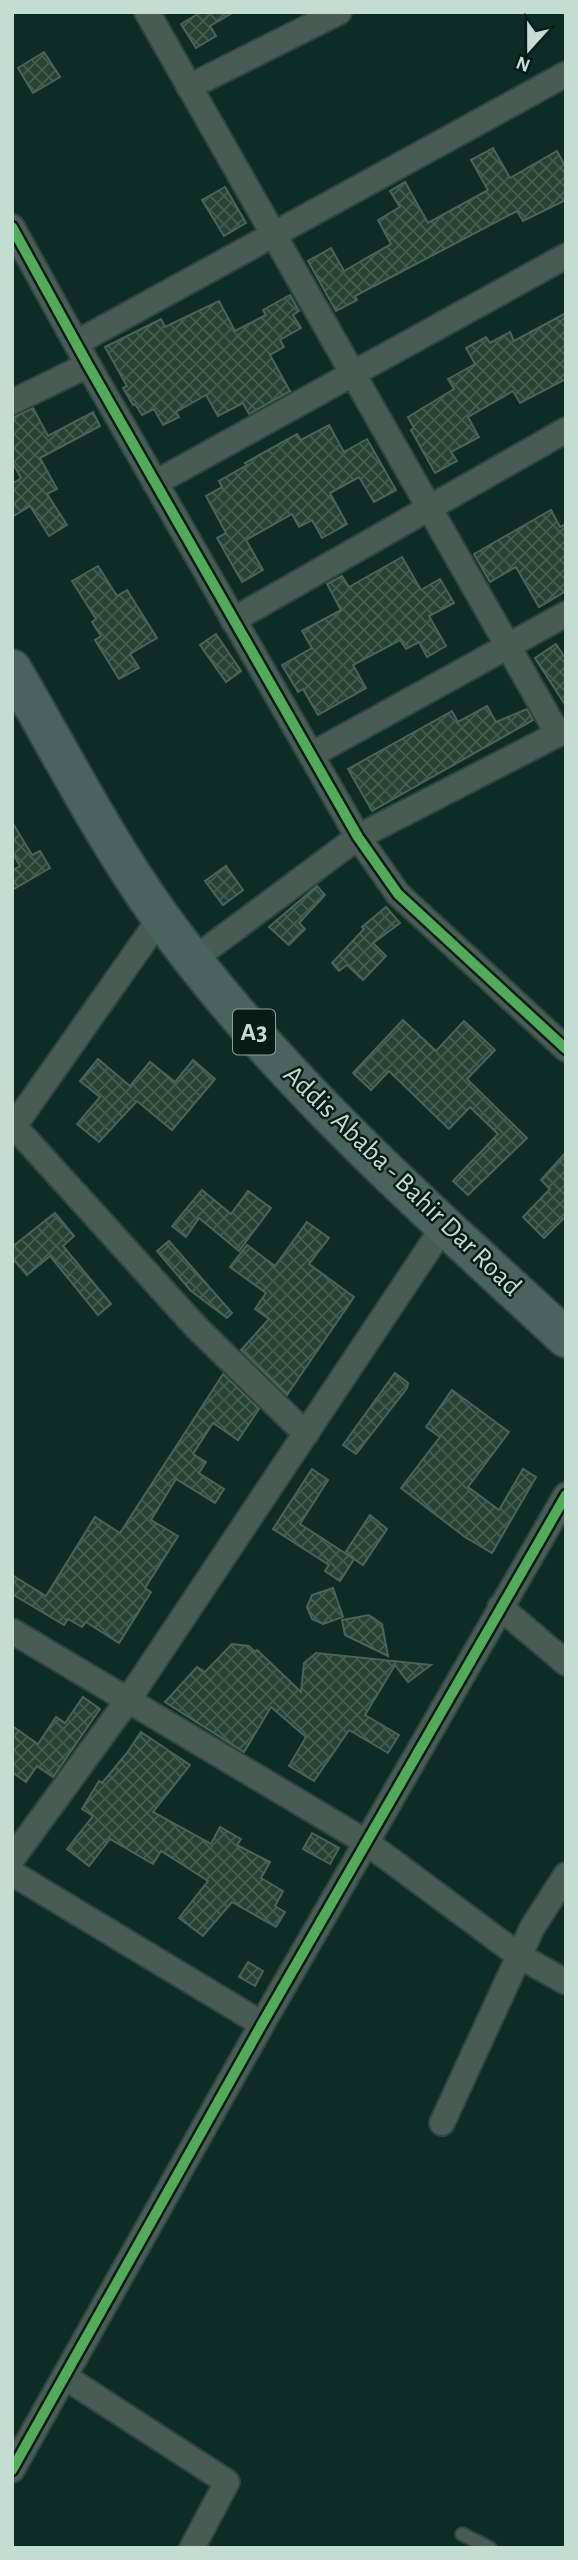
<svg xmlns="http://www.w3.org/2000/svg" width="578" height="2560" font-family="'Alegreya Sans',sans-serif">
<defs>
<pattern id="building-cross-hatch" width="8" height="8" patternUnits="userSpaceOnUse" patternTransform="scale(1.75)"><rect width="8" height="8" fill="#244333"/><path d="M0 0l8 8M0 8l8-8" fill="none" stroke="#425e50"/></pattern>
</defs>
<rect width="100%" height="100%" fill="#0d2c24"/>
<g fill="url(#building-cross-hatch)" stroke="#4d6359" stroke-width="2">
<polygon points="201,12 234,12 210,26 216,36 196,48 181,24"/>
<polygon points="44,52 60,77 33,93 18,68"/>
<polygon points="493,148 510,178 557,151 566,168 566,200 523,221 517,211 355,296 357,300 336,311 308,261 331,248 344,271 391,244 378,220 400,207 390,191 405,182 428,223 488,190 471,160"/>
<polygon points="225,187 246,223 224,236 202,200"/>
<polygon points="290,295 299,311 293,315 301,328 280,340 284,347 270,355 290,391 249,414 243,403 218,416 206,395 176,412 179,417 163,425 154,409 142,415 135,404 133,405 123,388 127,386 105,347 161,319 165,327 219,301 235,331 266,315 263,310"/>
<polygon points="566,313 566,379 520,403 513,391 468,417 479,437 451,452 457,461 435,473 411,430 414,428 408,417 454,389 448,379 475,364 466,348 486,337 490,343 510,332 514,341"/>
<polygon points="33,408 48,436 93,412 100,426 40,458 57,489 47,494 67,525 49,536 30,506 12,517 12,484 21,478 12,462 12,418"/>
<polygon points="329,425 344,452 367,439 396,490 374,502 359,477 330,493 347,524 322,538 312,520 299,527 292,514 246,540 263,570 242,582 217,538 226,533 206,496 222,487 219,481 247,465 245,463 297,434 301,440"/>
<polygon points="551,510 560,527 566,524 566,591 539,607 516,567 490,582 474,554"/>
<polygon points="402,557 421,590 440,579 454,603 429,616 446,646 427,657 419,642 406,649 400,640 353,665 366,688 318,715 303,689 298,692 282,665 312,648 302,631 341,610 327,584 342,576 349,587"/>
<polygon points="98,566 117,596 127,590 157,638 130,654 139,668 119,679 95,640 101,636 92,622 96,619 72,581"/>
<polygon points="216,634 241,671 226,682 200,645"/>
<polygon points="556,644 566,659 566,706 535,658"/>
<polygon points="487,706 496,722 527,709 533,720 372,811 348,769 452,711 458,722"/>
<polygon points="12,822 32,855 40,851 50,868 12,890 12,871 20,866 12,852"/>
<polygon points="226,866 243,890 223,905 205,881"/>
<polygon points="317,886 325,895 299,923 305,929 289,945 269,927"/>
<polygon points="386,907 400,923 373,943 386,956 363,980 347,965 339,971 332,963 364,929 362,927"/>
<polygon points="403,1020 436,1051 464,1021 495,1050 467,1079 527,1138 468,1195 453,1181 498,1134 470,1107 449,1129 389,1071 371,1090 353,1073"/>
<polygon points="98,1059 130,1086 150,1062 175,1082 193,1060 215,1079 172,1130 137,1101 99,1142 77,1124 100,1097 80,1081"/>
<polygon points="566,1152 566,1216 544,1238 523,1217 550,1189 541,1180"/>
<polygon points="202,1190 231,1214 248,1191 271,1208 239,1251 199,1218 186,1237 172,1226"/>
<polygon points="55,1213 74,1236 63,1246 111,1304 98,1315 50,1256 27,1275 12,1258 12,1247"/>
<polygon points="307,1222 329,1238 309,1264 354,1297 287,1395 241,1350 269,1319 255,1309 266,1293 230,1267 247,1245 275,1266"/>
<polygon points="169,1241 232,1313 227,1318 191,1291 157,1251"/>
<polygon points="395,1373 408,1383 407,1388 356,1454 343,1445"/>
<polygon points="223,1374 259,1409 238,1440 213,1423 193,1454 206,1462 199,1473 224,1489 215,1503 176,1479 151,1520 178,1536 145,1588 151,1592 119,1643 86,1622 82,1627 68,1619 64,1625 12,1594 12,1575 46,1596 95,1517 120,1533"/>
<polygon points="452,1390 509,1432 468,1487 499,1510 523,1469 536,1477 492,1553 465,1537 401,1488 440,1437 426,1427"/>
<polygon points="312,1469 328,1480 300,1524 354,1559 340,1581 325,1571 329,1565 273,1529"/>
<polygon points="370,1515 387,1529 363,1565 345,1553"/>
<polygon points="333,1588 343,1617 323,1624 312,1619 307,1607 312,1595"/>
<polygon points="369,1615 382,1624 388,1656 345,1635 342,1620"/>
<polygon points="232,1644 249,1646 255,1652 257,1650 301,1692 304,1663 316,1653 431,1665 408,1682 395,1665 365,1715 399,1735 388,1753 349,1730 314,1781 289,1766 306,1737 271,1707 244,1752 165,1702 197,1667 205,1672"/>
<polygon points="83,1697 100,1709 53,1777 37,1766 26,1782 12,1772 12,1726 38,1744 56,1717 65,1723"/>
<polygon points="141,1732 190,1765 153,1812 211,1844 220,1827 241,1839 237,1845 270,1862 261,1878 283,1891 275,1906 285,1912 276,1927 232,1902 203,1936 179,1918 208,1881 205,1879 161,1851 153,1864 110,1839 89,1866 67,1849 93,1816 82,1809 99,1781 102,1783 127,1753"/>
<polygon points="312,1833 339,1848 330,1864 303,1849"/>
<polygon points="248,1962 263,1971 255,1986 239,1977"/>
</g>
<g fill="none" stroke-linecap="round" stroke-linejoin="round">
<defs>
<polyline id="lane" points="462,2534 490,2548"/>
<g id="street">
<polyline points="147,12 558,734"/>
<polyline points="189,87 339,12"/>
<polyline points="12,227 88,365 358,837 398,894 566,1049"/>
<polyline points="76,343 566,74"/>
<polyline points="12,402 88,365"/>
<polyline points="155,483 566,256"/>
<polyline points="233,620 566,430"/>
<polyline points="311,755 566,614"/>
<polyline points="194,959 358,837 566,730"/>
<polyline points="14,1126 197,1328 306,1434"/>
<polyline points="12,1129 161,917"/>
<polyline points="500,1607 566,1663"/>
<polyline points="12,1631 366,1842 521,1957 566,1982"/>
<polyline points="12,1859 128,1700 444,1226"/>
<polyline points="12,1873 262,2024"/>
<polyline points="442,2123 532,1928 566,1875"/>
<polyline points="65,2377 227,2482 192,2548"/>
<polyline points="12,2470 262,2024 566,1495"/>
</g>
<path id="highway" d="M12,669C60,751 104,838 159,915C274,1075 422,1205 566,1338"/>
</defs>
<use href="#lane" stroke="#31453f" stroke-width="16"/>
<use href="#street" stroke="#31453f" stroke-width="28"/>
<use href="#highway" stroke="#31453f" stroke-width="42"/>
<use href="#lane" stroke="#485c54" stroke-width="12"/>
<use href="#street" stroke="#485c54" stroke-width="24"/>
<use href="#highway" stroke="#49645c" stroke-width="38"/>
<defs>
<g id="cycleway">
<polyline points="12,227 88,365 358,837 398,894 566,1049"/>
<polyline points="12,2470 262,2024 566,1495"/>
</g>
</defs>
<use href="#cycleway" stroke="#071c15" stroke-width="15"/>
<use href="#cycleway" stroke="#51ab58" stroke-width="10"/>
</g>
<g text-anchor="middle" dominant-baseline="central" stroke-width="5" stroke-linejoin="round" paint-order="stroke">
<rect fill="#071c15" stroke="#8ba399" stroke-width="2" x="233" y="1009.5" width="42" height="45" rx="5"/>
<g font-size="26" font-weight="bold" fill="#c3ddd2">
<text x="254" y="1032">A3</text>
</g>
<g font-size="28" fill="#c3ddd2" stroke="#071c15">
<text transform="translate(402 1181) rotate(44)">Addis Ababa - Bahir Dar Road</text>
</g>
</g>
<rect width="578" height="2560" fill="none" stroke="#c3ddd2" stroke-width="28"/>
<g transform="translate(529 49) rotate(201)" stroke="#071c15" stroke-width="5" paint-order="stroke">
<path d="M0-5L12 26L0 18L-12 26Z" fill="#c3ddd2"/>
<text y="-10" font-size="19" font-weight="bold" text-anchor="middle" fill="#c3ddd2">N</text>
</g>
</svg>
